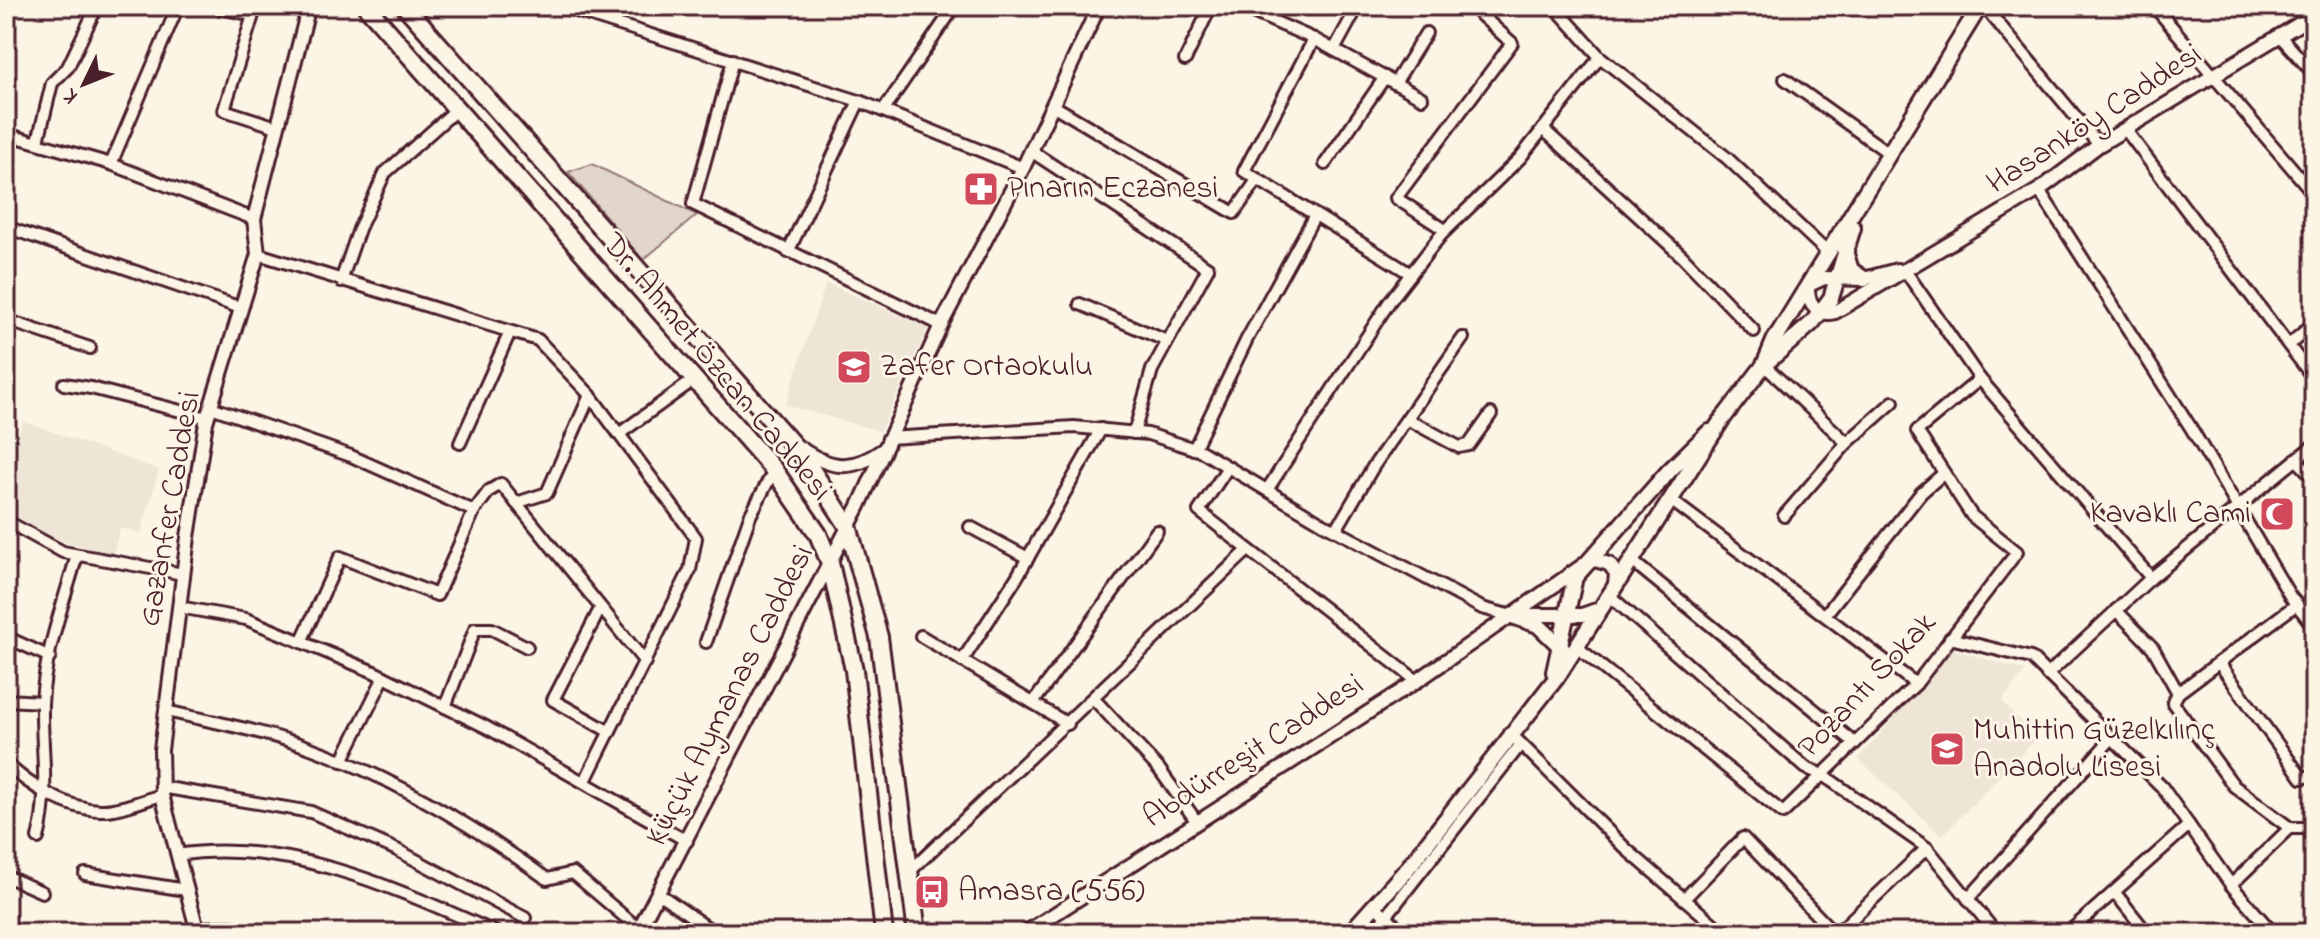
<svg xmlns="http://www.w3.org/2000/svg" width="2320" height="939" font-family="'Indie Flower',sans-serif">
<rect width="100%" height="100%" fill="#fcf5e5"/>
<filter id="ink" filterUnits="userSpaceOnUse"><feTurbulence type="fractalNoise" baseFrequency=".0125" numOctaves="2"/><feDisplacementMap in="SourceGraphic" scale="16" xChannelSelector="R" yChannelSelector="G"/><feConvolveMatrix kernelMatrix="1 2 1 2 8 2 1 2 1" color-interpolation-filters="sRGB"/></filter>
<g filter="url(#ink)">
<g fill="#eee5d7">
<polygon points="826,283 928,328 880,431 785,405"/>
<polygon points="23,421 159,470 141,533 120,528 113,555 47,536 6,510 6,468"/>
<polygon points="1953,649 2025,671 2002,701 2036,739 1942,836 1858,759"/>
</g>
<polygon fill="#e2d5ca" stroke="#967a7a" stroke-width="2" points="592,164 697,215 643,260 568,172"/>
<g fill="none" stroke-linecap="round" stroke-linejoin="round">
<defs>
<g id="minor">
<polyline points="211,6 253,15 224,110 277,127"/>
<polyline points="560,6 859,101 1023,168"/>
<polyline points="1239,6 1314,39 1422,98"/>
<polyline points="1554,6 1600,57 1727,158 1829,254"/>
<polyline points="1984,6 2099,145"/>
<polyline points="2154,6 2314,194"/>
<polyline points="2298,6 2309,17"/>
<polyline points="2279,35 2314,74"/>
<polyline points="1314,39 1244,171 1411,274"/>
<polyline points="1334,50 1358,6"/>
<polyline points="733,60 693,204 941,325"/>
<polyline points="1185,60 1211,6"/>
<polyline points="1785,79 1890,154"/>
<polyline points="1395,83 1426,33"/>
<polyline points="1054,106 1234,213 1257,180"/>
<polyline points="883,111 955,6"/>
<polyline points="1543,129 1683,257 1754,331"/>
<polyline points="2125,129 2314,379"/>
<polyline points="6,134 111,164 254,219"/>
<polyline points="38,141 52,83 68,67 97,6"/>
<polyline points="1031,151 1208,268 1152,370 1134,433"/>
<polyline points="111,164 178,6"/>
<polyline points="1325,164 1385,77"/>
<polyline points="2039,190 2191,428 2290,596 2314,627"/>
<polyline points="6,227 241,308"/>
<polyline points="1445,230 1396,198 1512,43 1471,6"/>
<polyline points="788,252 859,101"/>
<polyline points="258,254 538,340 590,395 696,538 690,570 585,781"/>
<polyline points="1904,269 1980,379 2151,578"/>
<polyline points="341,281 359,229 385,173 457,109"/>
<polyline points="1080,304 1167,341"/>
<polyline points="6,320 90,348"/>
<polyline points="2289,345 2314,323"/>
<polyline points="1764,365 1847,443"/>
<polyline points="64,384 91,388 208,418"/>
<polyline points="211,407 351,456 474,511 489,491 501,484 645,662"/>
<polyline points="1407,419 1459,447 1469,445 1491,414"/>
<polyline points="619,434 695,379"/>
<polyline points="888,438 1074,427 1148,434 1201,451 1322,523 1482,608 1512,616"/>
<polyline points="460,443 510,332"/>
<polyline points="1194,449 1247,339 1315,215"/>
<polyline points="2296,459 2314,478"/>
<polyline points="1228,467 1199,511 1417,681"/>
<polyline points="1267,490 1390,301 1441,235 1520,158 1600,57"/>
<polyline points="1672,501 1916,684"/>
<polyline points="516,503 547,493 590,395"/>
<polyline points="1784,516 1847,443 1893,402"/>
<polyline points="6,521 63,552 183,574"/>
<polyline points="970,527 1028,558"/>
<polyline points="1336,530 1373,467 1463,338"/>
<polyline points="1632,561 1855,743"/>
<polyline points="1610,596 1806,768 1823,775 1927,848 1996,933"/>
<polyline points="179,607 246,619 374,672 486,727 687,841"/>
<polyline points="600,609 553,700 610,732"/>
<polyline points="2116,610 2153,648 2178,693 2297,604"/>
<polyline points="1825,615 1921,493 1944,473"/>
<polyline points="921,636 1068,724"/>
<polyline points="6,637 50,657"/>
<polyline points="1950,638 2031,658 2162,787 2231,885 2273,933"/>
<polyline points="301,642 340,557 437,595 474,511"/>
<polyline points="706,642 750,516 774,470"/>
<polyline points="1577,647 1783,813 1916,684 2017,552 1972,516 1917,431 1980,379"/>
<polyline points="962,661 1017,577 1101,429"/>
<polyline points="2219,663 2302,778 2314,775"/>
<polyline points="2047,675 2151,578 2314,445"/>
<polyline points="2178,693 2173,703 2234,786 2290,828 2314,828"/>
<polyline points="1094,699 1159,769 1197,822"/>
<polyline points="6,700 42,702"/>
<polyline points="1033,703 1157,531"/>
<polyline points="445,707 475,629 492,629 527,647"/>
<path d="M166,711C213,722 263,731 308,747C394,778 473,825 547,879L573,873L639,929"/>
<polyline points="1510,733 1626,849 1724,933"/>
<polyline points="342,761 384,677"/>
<path d="M6,763C29,786 67,809 100,810C119,811 143,800 162,795"/>
<polyline points="161,787 311,812 397,850 525,918"/>
<path d="M38,838C50,793 41,750 42,704C44,654 64,602 77,555"/>
<path d="M177,855C287,837 399,890 497,933"/>
<polyline points="908,873 1248,550"/>
<polyline points="85,874 186,890"/>
<polyline points="6,876 42,892"/>
<polyline points="2231,885 2290,828"/>
<polyline points="658,893 715,933"/>
<polyline points="2116,894 2147,933"/>
<polyline points="1684,899 1743,838 1834,933"/>
<polyline points="1968,899 2112,738"/>
<polyline points="1375,906 1404,933"/>
<polyline points="1045,920 1047,933"/>
<polyline points="196,928 229,927 273,933"/>
<polyline points="1373,933 1521,744"/>
<polyline points="1837,933 1927,848"/>
<polyline points="2068,933 2189,825"/>
</g>
<g id="tertiary">
<polyline points="1811,284 1824,278 1864,279 1897,270"/>
<path d="M1808,290C1808,306 1820,316 1835,312L2039,190L2099,145L2314,15"/>
<path d="M800,448C830,469 852,472 883,450"/>
<polyline points="1516,615 1582,615 1602,608"/>
<polyline points="198,933 162,795 161,750 188,537 206,422 258,254 254,219 309,6"/>
<polyline points="637,933 859,506 941,325 1023,168 1099,6"/>
<polyline points="1025,933 1417,681 1585,564 1595,560 1609,564 1616,573 1615,585"/>
</g>
<g id="secondary">
<polyline points="1845,251 1851,270 1864,279"/>
<polyline points="1764,365 1812,323 1831,298 1853,228"/>
<polyline points="1512,616 1538,625 1562,648"/>
<polyline points="1554,672 1575,577 1669,471 1709,432"/>
<polyline points="1350,933 1407,869 1557,677 1721,421 1764,365 1775,339 1980,6"/>
</g>
<g id="primary">
<polyline points="366,6 774,470 818,534 830,563 854,670 884,933"/>
<polyline points="405,6 802,455 848,526 879,637 917,933"/>
</g>
</defs>
<use href="#minor" stroke="#4a1f2b" stroke-width="16"/>
<use href="#tertiary" stroke="#4a1f2b" stroke-width="18"/>
<use href="#secondary" stroke="#4a1f2b" stroke-width="20"/>
<use href="#primary" stroke="#4a1f2b" stroke-width="22"/>
<use href="#minor" stroke="#fcf5e5" stroke-width="10"/>
<use href="#tertiary" stroke="#fcf5e5" stroke-width="12"/>
<use href="#secondary" stroke="#fcf5e5" stroke-width="14"/>
<use href="#primary" stroke="#fcf5e5" stroke-width="16"/>
</g>
</g>
<defs>
<symbol id="pharmacy-square" viewBox="-11 -11 22 22"><rect x="-9" y="-9" width="18" height="18" rx="4" fill="#d1495b" stroke="#fcf5e5"/><path d="M-2-6h4v4h4v4h-4v4h-4v-4h-4v-4h4Z" fill="#fff"/></symbol>
<symbol id="school-square" viewBox="-11 -11 22 22"><rect x="-9" y="-9" width="18" height="18" rx="4" fill="#d1495b" stroke="#fcf5e5"/><path d="M0-5L7-2L0 1L-7-2ZM-4 1L0 2.5L4 1V4Q0 6-4 4Z" fill="#fff"/></symbol>
<symbol id="mosque-square" viewBox="-11 -11 22 22"><rect x="-9" y="-9" width="18" height="18" rx="4" fill="#d1495b" stroke="#fcf5e5"/><path d="M3.5-4.9A6 6 0 1 0 3.5 4.9A5 5 0 1 1 3.5-4.9Z" fill="#fff"/></symbol>
<symbol id="bus-square" viewBox="-11 -11 22 22"><rect x="-9" y="-9" width="18" height="18" rx="4" fill="#d1495b" stroke="#fcf5e5"/><path d="M-5-6H5V4H4V6H2V4H-2V6H-4V4H-5ZM-3.5-4V0h7V-4ZM-3.5 1.2v1.5H-2V1.2ZM2 1.2v1.5H3.5V1.2Z" fill="#fff"/></symbol>
</defs>
<g fill-rule="evenodd">
<use href="#pharmacy-square" x="961" y="169" width="40" height="40"/>
<use href="#school-square" x="834" y="347" width="40" height="40"/>
<use href="#mosque-square" x="2257" y="494" width="40" height="40"/>
<use href="#school-square" x="1927" y="729" width="40" height="40"/>
<use href="#bus-square" x="912" y="872" width="40" height="40"/>
</g>
<g text-anchor="middle" dominant-baseline="central" stroke-width="6" stroke-linejoin="round" paint-order="stroke">
<g font-size="32" fill="#4a1f2b" stroke="#fcf5e5">
<text transform="translate(2095 120) rotate(-33)">Hasanköy Caddesi</text>
<text transform="translate(716 368) rotate(50)">Dr. Ahmet Özcan Caddesi</text>
<text transform="translate(171 509) rotate(-80)">Gazanfer Caddesi</text>
<text transform="translate(1868 686) rotate(-47)">Pozantı Sokak</text>
<text transform="translate(731 696) rotate(-63)">Küçük Aymanas Caddesi</text>
<text transform="translate(1254 752) rotate(-33)">Abdürreşit Caddesi</text>
</g>
<g font-size="32" fill="#4a1f2b" stroke="#fcf5e5" text-anchor="start">
<text x="1007" y="189">Pınarın Eczanesi</text>
<text x="880" y="367">Zafer Ortaokulu</text>
<text x="2251" y="514" text-anchor="end">Kavaklı Cami</text>
<text x="1973" y="731">Muhittin Güzelkılınç<tspan x="1973" dy="37">Anadolu Lisesi</tspan></text>
<text x="958" y="892">Amasra (556)</text>
</g>
</g>
<rect width="2320" height="939" fill="none" stroke="#fcf5e5" stroke-width="32"/>
<rect x="16" y="16" width="2288" height="907" fill="none" stroke="#4a1f2b" stroke-width="3" filter="url(#ink)"/>
<g transform="translate(84 84) rotate(227)" stroke="#fcf5e5" stroke-width="6" paint-order="stroke">
<path d="M0-6L14 30L0 20L-14 30Z" fill="#4a1f2b"/>
<text y="-12" font-size="22" font-weight="bold" text-anchor="middle" fill="#4a1f2b">K</text>
</g>
</svg>
